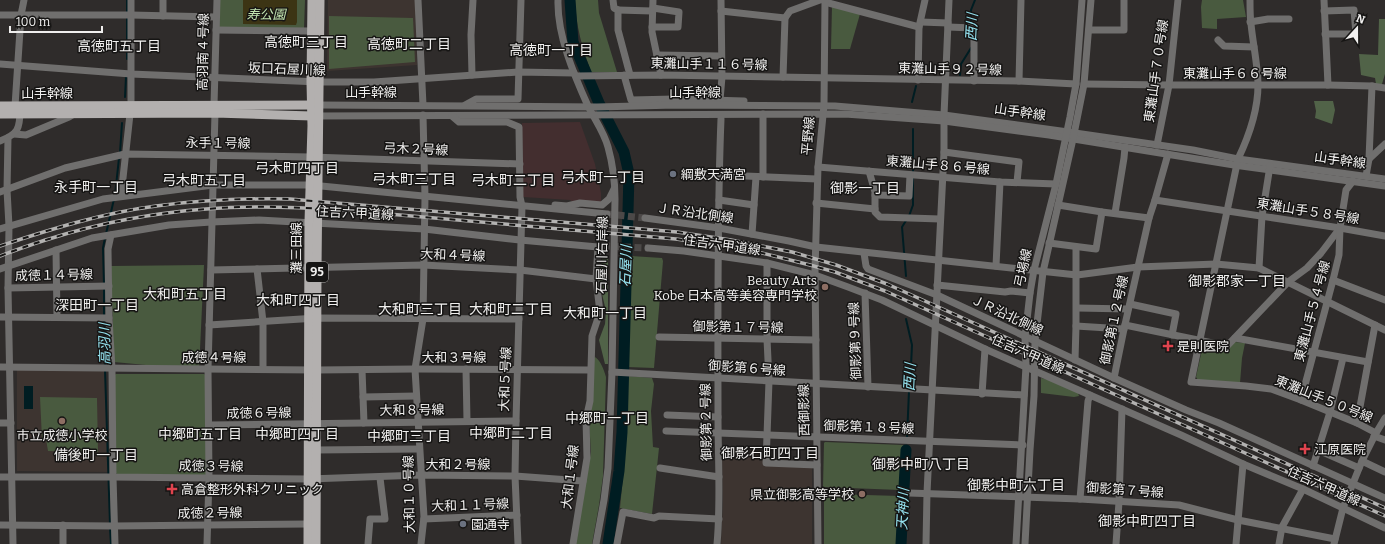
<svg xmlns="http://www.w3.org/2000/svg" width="1385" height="544" font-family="Bitter,'Noto Sans JP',serif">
<rect width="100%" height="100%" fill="#2f2c2b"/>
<polygon fill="#432e2f" points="580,122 595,164 601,193 601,202 573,202 570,200 523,197 522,123"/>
<g fill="#3d3430">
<polygon points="328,0 415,0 417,65 327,71"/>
<polygon points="17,370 105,370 108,472 17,471"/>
<polygon points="722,451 763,454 763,464 812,467 812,544 721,544 723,503"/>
</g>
<g fill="#495a3f">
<polygon points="219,0 305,0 304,29 218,27"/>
<path d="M575,0H598L599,13L617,72H591C582,46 576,27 575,0Z"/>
<polygon points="1202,0 1243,0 1246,17 1217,19 1217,29 1202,28 1201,7"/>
<polygon points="832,6 860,14 850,49 831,49"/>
<polygon points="329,16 413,18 415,62 329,69"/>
<polygon points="631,256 662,258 663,261 654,368 627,367"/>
<polygon points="204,265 199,370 114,362 111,266"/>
<polygon points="1234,342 1245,343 1242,358 1240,383 1198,380 1196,377 1203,345 1225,350"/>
<path d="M595,357C601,361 604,370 606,377L603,476L599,505L592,544H575L591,452L589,421L593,359Z"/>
<polygon points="116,374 204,374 206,375 206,475 119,476 116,473 113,376"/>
<polygon points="628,376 652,378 654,384 651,411 653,447 659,448 652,514 620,508 624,466"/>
<polygon points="1041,378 1049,380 1078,393 1079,396 1074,397 1041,393"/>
<polygon points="40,397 97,398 98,452 48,451 46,439 42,439"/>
<polygon points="825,442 904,445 900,490 823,487 824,443"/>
<polygon points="832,494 900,496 898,544 824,544 824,496"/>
</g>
<g fill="#516348">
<polygon points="1379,19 1385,19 1385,74 1382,84 1376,84 1375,78 1361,75 1359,54 1378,55"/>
<polygon points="1314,101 1333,101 1335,110 1332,124 1315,118 1316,111"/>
<polygon points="602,256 608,256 608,364 605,364 599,340 605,324 606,311 599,281"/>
</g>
<polygon fill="#3c3414" points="243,0 297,0 297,22 296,25 243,24"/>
<rect fill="#001d22" x="24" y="386" width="9" height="23"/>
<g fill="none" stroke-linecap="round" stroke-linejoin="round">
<g stroke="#001d22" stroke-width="2">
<polyline points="127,0 127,13"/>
<polyline points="971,26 971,10 975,0"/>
<polyline points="127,59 127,17"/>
<polyline points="960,75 961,64 971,48"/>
<polyline points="125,97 126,77"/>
<polyline points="912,102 916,86"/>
<polyline points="913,129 913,171"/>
<polyline points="120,153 122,123"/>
<polyline points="115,195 119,158"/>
<polyline points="909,216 913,205 913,178"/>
<polyline points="106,234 114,199"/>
<polyline points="906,276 902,227 907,219"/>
<polyline points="104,284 103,248 105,238"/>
<polyline points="104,288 104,316"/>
<polyline points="906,319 912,345 910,387"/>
<polyline points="104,320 105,366"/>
<polyline points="105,370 110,524"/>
<polyline points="907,437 909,391"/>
<polyline points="110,528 111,544"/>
</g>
<g stroke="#001d22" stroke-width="11">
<polyline points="570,0 573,42 599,103 624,152 629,174 622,432 619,471 608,544"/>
<polyline points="901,544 906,450"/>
</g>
<g stroke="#4c4948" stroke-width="7" stroke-dasharray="7 3.5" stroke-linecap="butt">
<polyline points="607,214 645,218"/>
<polyline points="603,246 648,248"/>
</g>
<g stroke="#706f6e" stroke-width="7">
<polyline points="163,0 163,16"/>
<polyline points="418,0 423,105"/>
<path d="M558,0C557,35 574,75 588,106C595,120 604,132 608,147C613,165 615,181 615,199L612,372L608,468L604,500L596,544"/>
<polyline points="613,0 614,8 618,10 618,30 630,75"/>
<polyline points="653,0 652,32 661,75"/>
<path d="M1250,0C1250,8 1250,17 1251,24C1253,44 1258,67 1258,85C1258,111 1249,136 1238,159L1191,382L1246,386L1271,389L1301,400L1357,423L1376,433"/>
<polyline points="1324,0 1328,85"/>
<polyline points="825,2 919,27"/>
<polyline points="618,10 652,11"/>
<polyline points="721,11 785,18"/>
<polyline points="1324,11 1354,10 1356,34 1325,34"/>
<polyline points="0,15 131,15 216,17"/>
<polyline points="921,22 948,23"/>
<polyline points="1250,22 1268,19 1289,19"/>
<polyline points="652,27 678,27 679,12 653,8"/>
<polyline points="948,27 974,28 974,81"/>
<polyline points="216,30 311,31"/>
<polyline points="1089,30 1124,30 1124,0"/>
<polyline points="1218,40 1224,46 1254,47"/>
<polyline points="657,55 721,56"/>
<polyline points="0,64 131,74 319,82 374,82 518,72 574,73"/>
<polyline points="472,75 471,35 473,0"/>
<polyline points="624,75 631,100 674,99 744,101"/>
<polyline points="576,76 661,75 1019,81 1076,84"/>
<polyline points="783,77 785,18 790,11 820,0"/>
<polyline points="918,80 919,27 925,0"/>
<polyline points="1019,81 1021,0"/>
<polyline points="1084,84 1169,85 1328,85 1372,86 1385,88"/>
<polyline points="720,100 722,77 721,0"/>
<polyline points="214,105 217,0"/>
<polyline points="319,105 597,107 675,105 835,106 944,115 1068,132 1193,150 1238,159 1385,179"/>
<polyline points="465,105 476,99 518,99 521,0"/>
<polyline points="15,106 21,15 24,0"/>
<polyline points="131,106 131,0"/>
<polyline points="314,116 845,114 944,121 1049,135 1234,165 1385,186"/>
<polyline points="452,116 459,122 507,122 519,127 520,197 522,206 516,421 515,476 518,544"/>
<polyline points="14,134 26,135 69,117 74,114"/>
<polyline points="8,138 7,190 9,226 8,288 13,544"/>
<path d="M0,141C18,134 20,129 20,110"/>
<polyline points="1157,145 1169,85 1178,0"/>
<polyline points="944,152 1019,162 1017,182"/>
<polyline points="1369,159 1372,86"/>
<polyline points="818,167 1000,182 1056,184"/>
<polyline points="869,171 875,192 875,209"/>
<polyline points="720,175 817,179"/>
<polyline points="1366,176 1369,159 1385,144"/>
<polyline points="763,177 763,114"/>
<polyline points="0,192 65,168 125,154 311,157 520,164"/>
<polyline points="875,195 909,196 910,175"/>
<polyline points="121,196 130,114"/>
<polyline points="719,200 754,205"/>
<polyline points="1155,200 1168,154"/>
<polyline points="816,203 875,209 875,212 880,217 940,219"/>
<polyline points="555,205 567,206 580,203 602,205 609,199 614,189"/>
<polyline points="1058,205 1102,212 1149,218"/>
<polyline points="1115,213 1124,158 1125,147"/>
<polyline points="645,218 719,228 789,241 816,247 1077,275 1138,267 1216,264 1259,268 1385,330"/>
<polyline points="0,229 103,199 213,185 311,185 607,214"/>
<polyline points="752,234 756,177"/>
<polyline points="1049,243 1096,249 1102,212"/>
<polyline points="648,248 684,251 767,263 815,275 848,287 882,300 985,349 1181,435 1243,464 1303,489 1385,528"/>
<polyline points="56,250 57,317"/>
<polyline points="864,253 866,266 868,269 937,295 1114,378 1186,410 1219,423 1385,498"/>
<polyline points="767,263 767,339 769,381 766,463 817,465"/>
<polyline points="996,266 1000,182"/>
<polyline points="1259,268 1262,216 1270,166"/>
<polyline points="0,269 92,238 169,225 211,222 259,220 424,229 520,240 598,247 603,246"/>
<polyline points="257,269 263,322 263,369"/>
<polyline points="211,270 423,265 520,270 596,279"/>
<polyline points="1333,280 1385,300"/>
<polyline points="937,285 1005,292 1011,291 1030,293"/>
<polyline points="8,288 109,286"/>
<polyline points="865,293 868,387"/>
<polyline points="1130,304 1176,314 1172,335"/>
<polyline points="1077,308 1128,309"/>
<polyline points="0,317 109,318 112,369 113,477 309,479 421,475 515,476 583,481"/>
<polyline points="109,318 108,249 111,235"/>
<polyline points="209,325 317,318 519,319"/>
<polyline points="1125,325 1227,346 1288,282 1307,268 1321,253 1340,228 1346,190 1353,181"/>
<polyline points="1076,326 1124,329"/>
<polyline points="659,337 816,340"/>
<polyline points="1235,338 1368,362"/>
<polyline points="1075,360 1076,326 1076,247"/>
<polyline points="0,367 317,370 415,369 590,370"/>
<polyline points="466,369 467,421"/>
<polyline points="362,370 364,423"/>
<polyline points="612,372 1024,395"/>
<polyline points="1114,378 1124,329 1149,218 1155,200 1340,228 1385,236"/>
<polyline points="982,394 985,349"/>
<polyline points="363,397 416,396"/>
<polyline points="1301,400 1333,280 1339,255 1340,228"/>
<polyline points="667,415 718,417"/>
<polyline points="0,423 11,423"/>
<polyline points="1357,423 1375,325"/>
<polyline points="209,425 516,421"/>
<polyline points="666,431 1023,445"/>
<polyline points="1374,436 1385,440"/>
<polyline points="316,450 419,449"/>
<polyline points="1318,450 1359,468"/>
<polyline points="1362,461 1385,472"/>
<polyline points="1313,466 1330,412 1343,358"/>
<polyline points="660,468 719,477"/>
<polyline points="0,477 113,477 115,544"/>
<polyline points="909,493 1080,499 1179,505 1238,520 1335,539"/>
<polyline points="1080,499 1088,401 1090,395"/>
<polyline points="424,519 517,515"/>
<polyline points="0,525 114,526 308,524"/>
<polyline points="63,525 63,544"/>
<polyline points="207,544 209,478 208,369 215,113"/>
<polyline points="368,544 370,519 385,519 380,478"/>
<polyline points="421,544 424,517 415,369 423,319 425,197 423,115"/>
<polyline points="573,544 587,458 586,419 590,401 592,336 600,312 596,279 598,247"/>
<polyline points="617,544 623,512 654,518 659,516 719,519"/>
<path d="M717,544C721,501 718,459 718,417C718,317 717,218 721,119"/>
<polyline points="818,544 815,270 818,167 824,105 825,0"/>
<polyline points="926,544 927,493 944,152 944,115 949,0"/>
<polyline points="1016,544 1026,366 1025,337 1030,293 1034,270 1056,184 1070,117 1076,84 1082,0"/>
<polyline points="1025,544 1030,450 1034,396 1035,341 1043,272 1073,139 1084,84 1091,0"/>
<polyline points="1116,544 1119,502 1122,409"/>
<polyline points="1236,544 1243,464"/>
<polyline points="1279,544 1282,527 1303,489"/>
<polyline points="1334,544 1343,508 1362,461 1376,433 1385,418"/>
</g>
<g stroke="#b3b0af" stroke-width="9">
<polyline points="0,106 317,105"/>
<polyline points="0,114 215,113 312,116"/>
<polyline points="308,544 309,222 312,126 311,82 312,0"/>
<polyline points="316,544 317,268 320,0"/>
</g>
<defs>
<g id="rail">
<path d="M0,246C51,229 103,213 156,206C201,200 245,198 290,199L677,232L731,240L792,252L836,265L887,284L1385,508"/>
<path d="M0,256C16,250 32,244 49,239C99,223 154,213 206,209C252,205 297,207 342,210L676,239L730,247L754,251L810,265L835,272L885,291L1385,516"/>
</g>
</defs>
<use href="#rail" stroke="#b3b2b1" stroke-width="3.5"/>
<use href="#rail" stroke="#161514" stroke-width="2" stroke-dasharray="6" stroke-linecap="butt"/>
</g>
<g fill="#6b7280" stroke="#161514" stroke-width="1.5">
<circle cx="673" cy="174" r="4"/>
<circle cx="463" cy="524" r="4"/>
</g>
<g fill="#8d6e63" stroke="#161514" stroke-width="1.5">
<circle cx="825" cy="287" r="4"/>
<circle cx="62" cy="421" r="4"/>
<circle cx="862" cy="494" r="4"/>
</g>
<g fill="#e0444e" stroke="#161514" stroke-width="1.5">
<path d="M1166 340h4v4h4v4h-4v4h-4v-4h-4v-4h4z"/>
<path d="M1303 443h4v4h4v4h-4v4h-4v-4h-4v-4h4z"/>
<path d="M170 483h4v4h4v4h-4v4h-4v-4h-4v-4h4z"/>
</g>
<g text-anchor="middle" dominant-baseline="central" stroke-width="3" stroke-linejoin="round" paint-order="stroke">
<rect fill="#161514" stroke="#afaead" stroke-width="1" x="306" y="262" width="22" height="20" rx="3"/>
<g font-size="12" font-weight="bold" fill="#f0efee">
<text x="317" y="272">95</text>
</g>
<g font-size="13" font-style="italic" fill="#c2e3af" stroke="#161514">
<text x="266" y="14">寿公園</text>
</g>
<g font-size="13" fill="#f0efee" stroke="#161514">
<text transform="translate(203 52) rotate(-89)">高羽南４号線</text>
<text transform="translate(709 64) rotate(1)">東灘山手１１６号線</text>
<text transform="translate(287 69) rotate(2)">坂口石屋川線</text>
<text transform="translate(950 69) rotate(1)">東灘山手９２号線</text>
<text transform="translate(1156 71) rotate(-82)">東灘山手７０号線</text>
<text x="1235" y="73">東灘山手６６号線</text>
<text x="371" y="92">山手幹線</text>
<text x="695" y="92">山手幹線</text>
<text x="47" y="93">山手幹線</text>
<text transform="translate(1020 112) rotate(8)">山手幹線</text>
<text transform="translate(808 136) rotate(-85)">平野線</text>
<text transform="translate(218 143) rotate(1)">永手１号線</text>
<text transform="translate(416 149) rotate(2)">弓木２号線</text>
<text transform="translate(1340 160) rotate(8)">山手幹線</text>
<text transform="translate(938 165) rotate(5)">東灘山手８６号線</text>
<text transform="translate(1308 211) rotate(9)">東灘山手５８号線</text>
<text transform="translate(355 213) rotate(3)">住吉六甲道線</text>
<text transform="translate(695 213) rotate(8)">ＪＲ沿北側線</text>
<text transform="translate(722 245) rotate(8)">住吉六甲道線</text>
<text transform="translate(296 248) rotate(-90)">灘三田線</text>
<text transform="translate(453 255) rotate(2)">大和４号線</text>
<text transform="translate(602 255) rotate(-89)">石屋川右岸線</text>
<text transform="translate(1023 268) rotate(-78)">弓場線</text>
<text transform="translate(54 275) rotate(-1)">成徳１４号線</text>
<text transform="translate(1312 311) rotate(-75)">東灘山手５４号線</text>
<text transform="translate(1007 315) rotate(25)">ＪＲ沿北側線</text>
<text transform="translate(1114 320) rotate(-78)">御影第１２号線</text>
<text transform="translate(738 327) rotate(1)">御影第１７号線</text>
<text transform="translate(855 341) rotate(-92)">御影第９号線</text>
<text transform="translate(1028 354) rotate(24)">住吉六甲道線</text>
<text x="214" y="357">成徳４号線</text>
<text x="454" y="357">大和３号線</text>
<text transform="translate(747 368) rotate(4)">御影第６号線</text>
<text transform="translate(505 379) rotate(-88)">大和５号線</text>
<text transform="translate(1324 399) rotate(22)">東灘山手５０号線</text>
<text transform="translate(412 410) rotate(-1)">大和８号線</text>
<text transform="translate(804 410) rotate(-91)">西御影線</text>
<text transform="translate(259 413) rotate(-1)">成徳６号線</text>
<text transform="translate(706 422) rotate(-91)">御影第２号線</text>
<text transform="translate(869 427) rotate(2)">御影第１８号線</text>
<text x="458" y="464">大和２号線</text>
<text transform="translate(211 466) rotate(1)">成徳３号線</text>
<text transform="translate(570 477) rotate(-83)">大和１号線</text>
<text transform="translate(1324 486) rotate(24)">住吉六甲道線</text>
<text transform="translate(1125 490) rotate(4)">御影第７号線</text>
<text transform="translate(409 494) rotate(-91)">大和１０号線</text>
<text transform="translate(470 505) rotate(-2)">大和１１号線</text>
<text transform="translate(210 513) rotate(-1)">成徳２号線</text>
</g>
<g font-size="13" fill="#f0efee" stroke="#161514" text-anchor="start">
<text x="681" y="174">綱敷天満宮</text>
<text x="817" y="280" text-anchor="end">Beauty Arts<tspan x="817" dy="15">Kobe 日本高等美容専門学校</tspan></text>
<text x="1177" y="346">是則医院</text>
<text x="62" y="435" text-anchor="middle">市立成徳小学校</text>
<text x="1314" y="449">江原医院</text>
<text x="181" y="489">高倉整形外科クリニック</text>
<text x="854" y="494" text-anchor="end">県立御影高等学校</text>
<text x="471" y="524">園通寺</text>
</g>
<g font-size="14" font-style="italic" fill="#95e3f0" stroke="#161514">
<text transform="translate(972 27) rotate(-87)">西川</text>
<text transform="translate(626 266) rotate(-88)">石屋川</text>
<text transform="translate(105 344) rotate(-91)">高羽川</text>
<text transform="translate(910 377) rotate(-87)">西川</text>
<text transform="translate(903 509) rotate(-87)">天神川</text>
</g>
<g font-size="14" fill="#f0efee" stroke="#161514">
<text x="306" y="42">高徳町三丁目</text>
<text x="409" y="44">高徳町二丁目</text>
<text x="119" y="46">高徳町五丁目</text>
<text x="551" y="50">高徳町一丁目</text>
<text x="297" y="168">弓木町四丁目</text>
<text x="603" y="177">弓木町一丁目</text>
<text x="414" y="179">弓木町三丁目</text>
<text x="204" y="180">弓木町五丁目</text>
<text x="513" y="180">弓木町二丁目</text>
<text x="96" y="187">永手町一丁目</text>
<text x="865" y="188">御影一丁目</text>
<text x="1237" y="281">御影郡家一丁目</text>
<text x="185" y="294">大和町五丁目</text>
<text x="298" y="300">大和町四丁目</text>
<text x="97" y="305">深田町一丁目</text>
<text x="420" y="309">大和町三丁目</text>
<text x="511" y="309">大和町二丁目</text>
<text x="605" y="313">大和町一丁目</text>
<text x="607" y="418">中郷町一丁目</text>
<text x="511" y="433">中郷町二丁目</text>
<text x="200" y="434">中郷町五丁目</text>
<text x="297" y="434">中郷町四丁目</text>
<text x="409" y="436">中郷町三丁目</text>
<text x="770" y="453">御影石町四丁目</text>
<text x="96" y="455">備後町一丁目</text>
<text x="921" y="464">御影中町八丁目</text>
<text x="1016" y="485">御影中町六丁目</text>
<text x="1147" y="521">御影中町四丁目</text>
</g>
</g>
<g transform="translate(1357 28) rotate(21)" stroke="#161514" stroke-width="3" paint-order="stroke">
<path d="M0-3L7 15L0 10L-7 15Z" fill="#f0efee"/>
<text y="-6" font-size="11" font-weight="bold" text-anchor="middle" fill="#f0efee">N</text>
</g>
<path d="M10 26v6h92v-6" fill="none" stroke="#f0efee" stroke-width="2"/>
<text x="16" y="26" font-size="12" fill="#f0efee" stroke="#161514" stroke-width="3" paint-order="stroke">100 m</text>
</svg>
